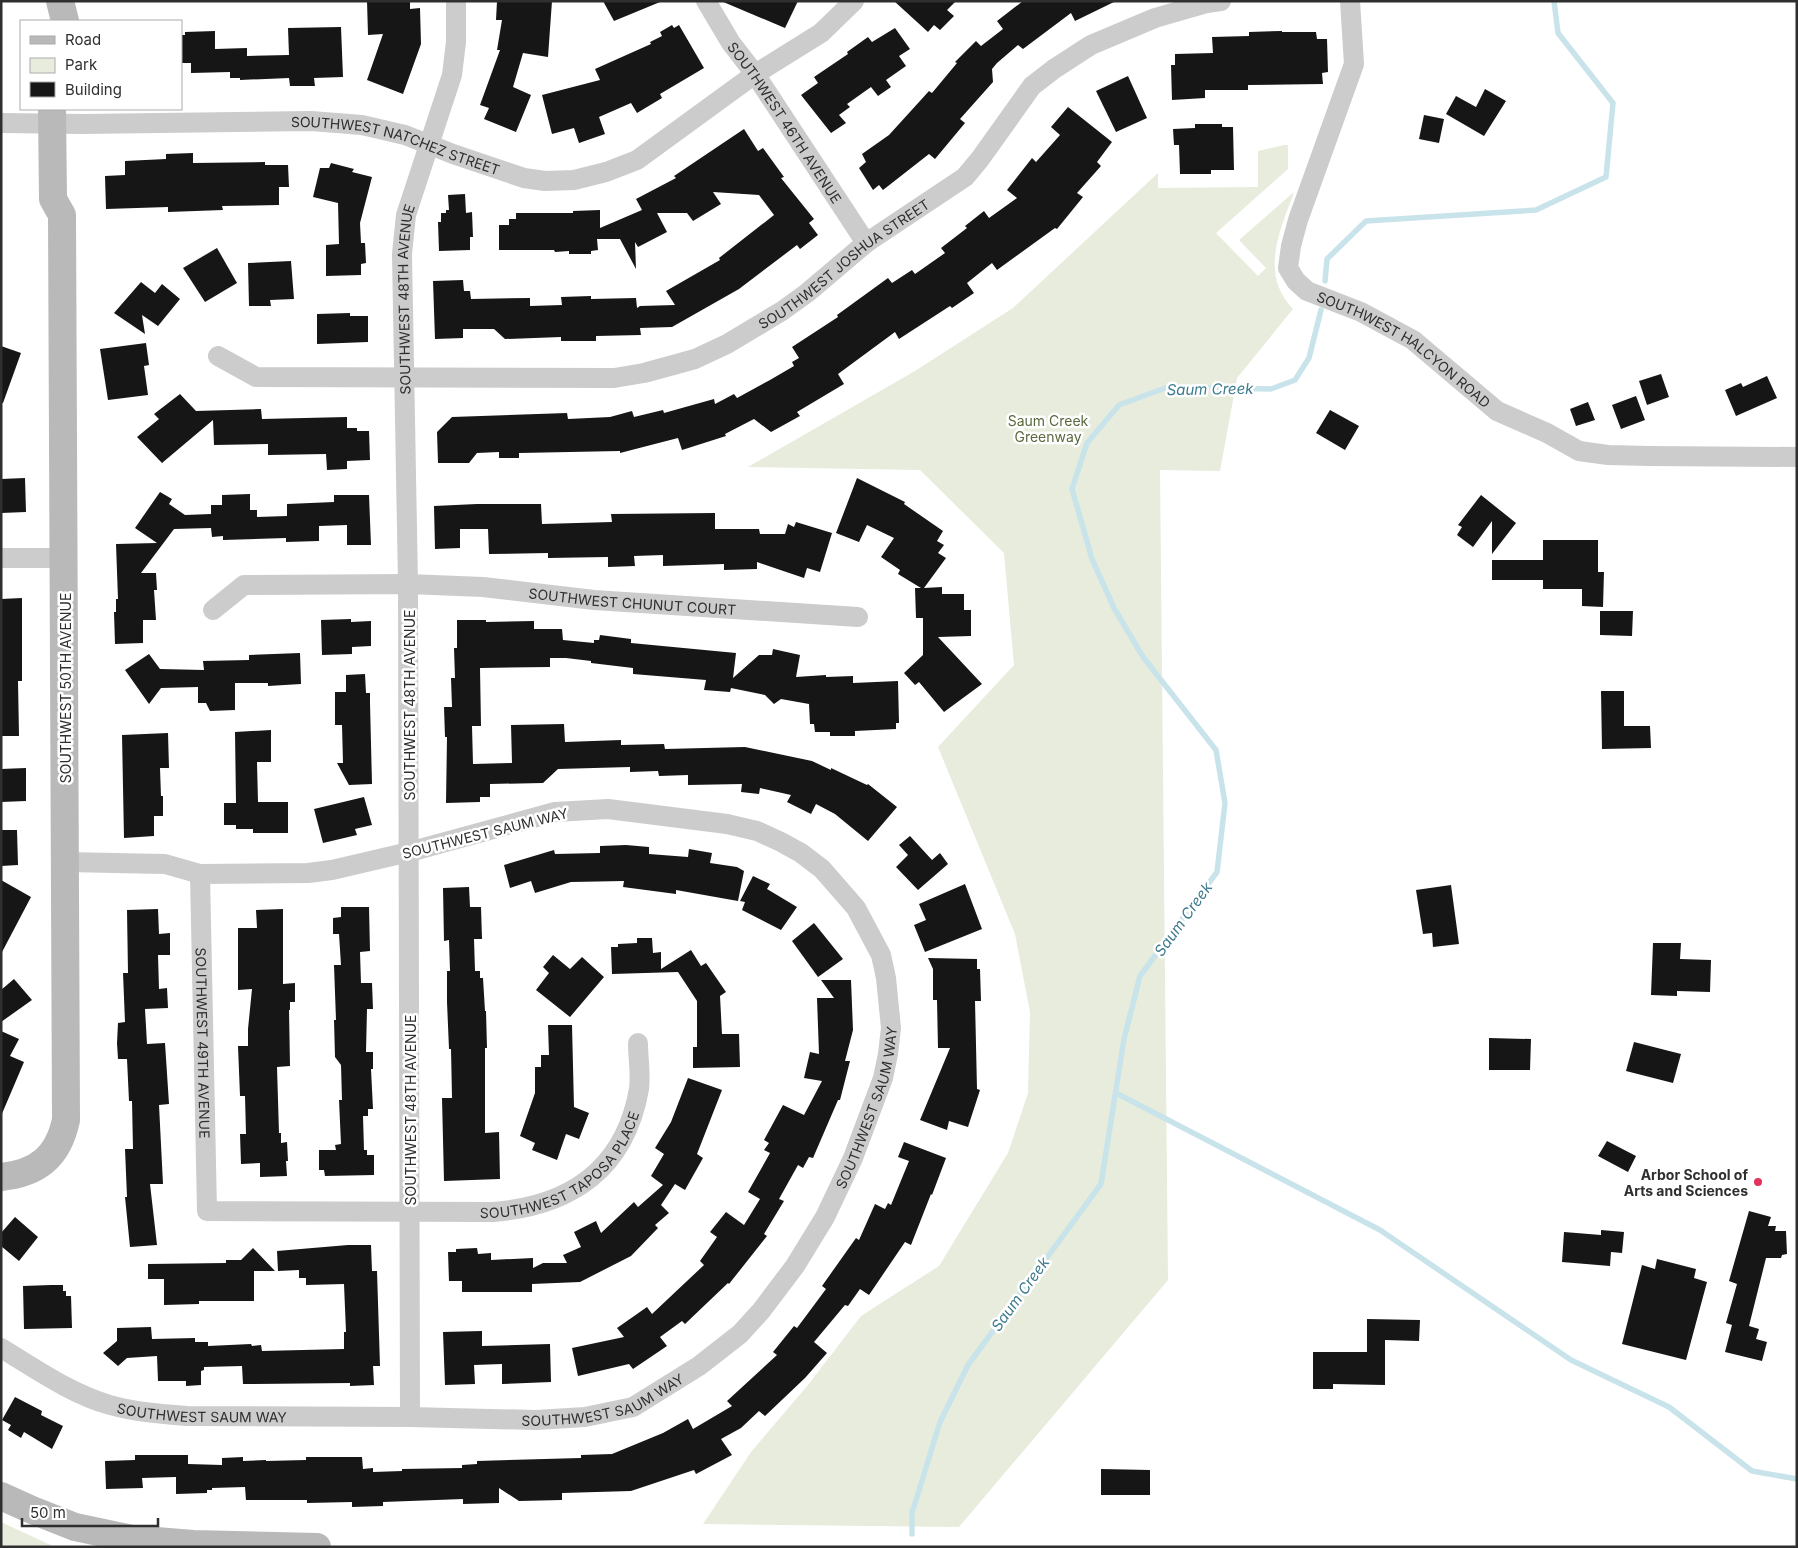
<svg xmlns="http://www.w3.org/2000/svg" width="1798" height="1548" font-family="Inter,sans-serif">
<rect width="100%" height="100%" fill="#fff"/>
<g fill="#e7ecdc">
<path d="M1284,145H1288V169L1216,233L1258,276L1266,268L1239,240L1294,192C1280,231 1259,273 1293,309L1237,378L1220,471L1160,470L1168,1280L959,1527L703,1524L751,1452L808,1385L861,1316L939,1266L1008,1153L1028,1093L1030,1012L1015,934L938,747L1014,665L1004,553L920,470L748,467L915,371L1013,308L1158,173V188L1258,187V151Z"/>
<polygon points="1,1522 55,1547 1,1547"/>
</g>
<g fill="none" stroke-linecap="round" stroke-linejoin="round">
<g stroke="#c9e3eb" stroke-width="5.5">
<polyline points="1325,281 1327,259 1366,221 1536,210 1606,177 1613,103 1558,33 1554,1"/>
<polyline points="1116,1093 1380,1230 1571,1360 1669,1407 1752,1471 1797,1479"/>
<polyline points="912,1534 912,1513 940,1422 968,1365 1101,1184 1124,1039 1140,976 1217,872 1225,803 1216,750 1143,657 1114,608 1092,559 1072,489 1087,443 1119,405 1168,387 1271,389 1295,380 1309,358 1321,310"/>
</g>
</g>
<g fill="#161616">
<polygon points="367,1 410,1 410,9 420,8 421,44 403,94 367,80 383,34 368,35"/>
<polygon points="497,1 552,1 548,57 523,53 513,87 531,95 516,132 484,119 489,108 480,105 500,50 497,50 502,20 496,20"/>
<polygon points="603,1 660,1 660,2 614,21"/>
<polygon points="721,1 798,1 785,28"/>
<polygon points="894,1 956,1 947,10 954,16 940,30 934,25 928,32"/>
<polygon points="1023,1 1116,1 1075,21 1071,13 1023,49 1018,45 997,63 992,69 993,82 960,119 965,123 935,159 929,154 883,190 879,185 873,190 859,168 866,162 862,154 889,135 929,91 932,93 957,63 955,62 976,41 981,46 1003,29 997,21"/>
<polygon points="672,25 674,28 679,25 704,68 660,94 662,98 637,113 631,103 599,117 605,134 579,143 574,128 552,134 542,95 600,80 595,69 651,44 650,42 662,36 660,32"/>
<polygon points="341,27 343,77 314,78 315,86 290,86 289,78 240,80 240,78 230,78 230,72 191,73 191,63 181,63 181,35 185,35 185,32 215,31 215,49 247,48 247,56 289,55 288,28"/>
<polygon points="895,28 910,49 899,56 906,66 886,80 891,87 878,96 871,87 847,104 850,107 839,115 846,123 831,133 801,95 818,83 814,77 848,54 847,52 868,37 872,42"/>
<polygon points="1282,31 1282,32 1316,32 1317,39 1327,39 1328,72 1322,73 1323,84 1248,85 1248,90 1205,90 1205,98 1172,100 1171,65 1175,65 1175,54 1213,53 1212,37 1249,36 1249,32"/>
<polygon points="1128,76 1147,118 1116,132 1096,91"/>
<polygon points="1485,89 1506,101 1484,136 1446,114 1456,96 1476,107"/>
<polygon points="1068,107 1112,142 1097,162 1101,166 1077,193 1083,197 1057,229 1055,228 997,270 992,263 967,283 974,293 952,308 950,306 899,339 895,332 838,374 844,384 797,412 800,416 771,432 754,419 725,434 726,436 682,450 678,438 620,453 620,451 519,453 519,458 499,458 499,452 477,453 469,463 438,463 437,432 452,417 567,413 568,419 610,417 632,411 634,417 663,410 664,413 714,399 715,404 734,394 737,398 770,380 794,366 792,362 799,358 792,347 838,317 837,315 888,278 892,283 912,270 915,274 945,253 941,248 967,228 965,226 984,211 989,218 1017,198 1007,190 1032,158 1036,162 1060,135 1051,127"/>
<polygon points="1424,115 1444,119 1439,143 1419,139"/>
<polygon points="1195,124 1222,124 1222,127 1233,127 1234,170 1211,170 1211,174 1180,174 1179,145 1174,145 1173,129 1195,128"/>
<polygon points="744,129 758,151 763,148 784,177 781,178 814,219 809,223 818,235 800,249 797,245 739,289 672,327 640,328 641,335 596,336 596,341 561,341 561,337 505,339 494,329 463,329 463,338 435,339 433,281 463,280 464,291 470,291 471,299 530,298 530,306 562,305 561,297 591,296 591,299 636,298 637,308 640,306 675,305 666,291 720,260 719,258 774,215 759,195 713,192 721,204 693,221 687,213 657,213 667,232 638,247 635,242 636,269 620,239 597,239 598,250 591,251 591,254 569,254 569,251 555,252 554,250 499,250 499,225 509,225 509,219 516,219 516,213 573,213 573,211 600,210 600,228 642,210 636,199 676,178 674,176"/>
<polygon points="193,153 193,163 265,162 265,165 288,165 289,187 279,187 279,205 222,206 223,210 168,212 168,207 106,209 105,176 125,175 125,161 166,159 166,154"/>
<polygon points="331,163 354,169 352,172 372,177 360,223 361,243 365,243 366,263 361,264 361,275 326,276 326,245 339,244 338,203 313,197 320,168 329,168"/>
<polygon points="465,194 466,213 472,212 473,237 470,237 470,250 439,251 438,222 441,222 441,213 446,213 446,210 449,210 448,195"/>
<polygon points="217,248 237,283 205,302 183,268"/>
<polygon points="291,261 294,299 270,300 271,306 249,306 248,263"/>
<polygon points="141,282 155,293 162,284 180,299 158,326 142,315 145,334 114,313"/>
<polygon points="350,313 350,316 368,316 368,342 317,344 317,314"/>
<polygon points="146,343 149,365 144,366 148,395 108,400 100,349"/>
<polygon points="1,346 21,353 3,403 1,403"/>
<polygon points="1661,374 1669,397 1647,405 1639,381"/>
<polygon points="1767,376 1777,398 1736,416 1725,390 1741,383 1743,387"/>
<polygon points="180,394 196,411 261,409 262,419 347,417 347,428 357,428 357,431 369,431 370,460 347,461 347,469 327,470 326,454 268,455 268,444 214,445 213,420 162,463 137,437 159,419 154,414"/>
<polygon points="1636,396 1645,420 1621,429 1612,405"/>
<polygon points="1588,402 1595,420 1576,426 1570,409"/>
<polygon points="1330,410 1359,426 1345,450 1316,433"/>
<polygon points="25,478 26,512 1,513 1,479"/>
<polygon points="857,478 905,502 904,504 943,531 937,541 944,545 938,553 946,558 924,588 942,587 942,594 964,594 964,610 971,610 971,636 938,637 982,684 944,712 919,682 915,685 904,673 923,655 923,618 916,618 915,588 921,588 898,574 900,570 881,557 894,538 867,525 859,542 836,533"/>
<polygon points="160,492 172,499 169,504 185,515 211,514 211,505 222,505 222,495 250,494 250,510 257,510 257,517 287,516 287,504 334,502 334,495 369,495 371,545 347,545 347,525 319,526 319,541 286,542 286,538 223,540 223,536 212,537 211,528 174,529 141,573 156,573 157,590 154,590 156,620 143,620 143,643 115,644 114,612 116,612 116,599 118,599 116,544 157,543 135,528"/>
<polygon points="1481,495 1516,523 1492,554 1492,521 1473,547 1457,535 1462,527 1458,525"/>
<polygon points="477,504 541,504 542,524 612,522 611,514 715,513 715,529 759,529 760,534 785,534 788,524 794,527 796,522 832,533 820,572 807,568 804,578 757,562 757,569 724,570 724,564 663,566 663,555 634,556 635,566 608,567 608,557 548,558 548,553 489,554 488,529 460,529 460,548 435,549 434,506"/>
<polygon points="1543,540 1598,540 1598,572 1604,572 1603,607 1582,606 1582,589 1543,589 1543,580 1492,580 1492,560 1543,560"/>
<polygon points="22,598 22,681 18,681 19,736 1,736 1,599"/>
<polygon points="1600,611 1633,611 1632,636 1600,635"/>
<polygon points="351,619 351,622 371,621 371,646 352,647 352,654 322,655 321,620"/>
<polygon points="457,620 486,620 486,622 534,621 534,629 562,629 563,640 594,643 594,640 599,640 600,635 631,639 631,643 736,653 733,678 759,655 772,655 773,649 800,655 796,677 826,675 826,677 853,676 853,683 898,681 899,723 896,723 896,729 855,731 855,736 830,736 830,732 815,732 814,724 810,724 809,704 781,699 774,704 765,695 731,688 730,692 704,690 706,680 633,674 633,668 591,663 591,661 566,658 550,658 550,667 480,668 481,726 472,726 473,764 512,763 511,725 564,724 565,742 621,740 621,745 664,744 665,749 745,747 812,761 831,770 831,768 867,785 868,784 897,807 868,841 835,814 816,804 811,814 787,802 791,795 760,788 759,794 741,792 742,784 688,785 688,775 659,776 658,771 630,772 630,767 558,769 543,783 490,784 490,797 480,797 480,802 446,803 447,737 445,737 444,707 452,707 451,678 455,678 454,648 457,648"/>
<polygon points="300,653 301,684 268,686 268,683 235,683 235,710 210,711 206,703 198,703 198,687 161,688 149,704 125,670 149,654 160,669 204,670 203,661 249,660 249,655"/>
<polygon points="365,674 366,693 370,693 370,703 372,784 349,785 337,763 343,763 342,725 335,725 335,692 346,692 346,675"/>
<polygon points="1601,691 1624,691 1624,726 1650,726 1651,748 1602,749"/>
<polygon points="271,730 271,762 257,762 258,802 288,802 288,833 253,833 253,829 236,829 236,825 224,825 224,803 236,803 235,732"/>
<polygon points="168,733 169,768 160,768 161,796 163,796 163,816 154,816 154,836 124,838 122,735"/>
<polygon points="26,768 26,801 1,802 1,769"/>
<polygon points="364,797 372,825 355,829 357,835 323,843 314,809"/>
<polygon points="1,830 17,830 18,865 1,866"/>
<polygon points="910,836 932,860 940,853 948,864 918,890 896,867 908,855 899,845"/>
<polygon points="626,845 649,847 649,854 688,857 689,849 712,853 710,863 737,867 744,871 738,901 676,890 676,894 623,887 624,881 571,882 535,893 531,881 510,888 504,865 554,850 555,854 600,853 600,846"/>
<polygon points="753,876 770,884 767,889 797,907 781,930 742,910 745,902 740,901"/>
<polygon points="1,880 31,897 1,954"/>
<polygon points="965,884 982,929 925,952 914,925 926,920 919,904"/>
<polygon points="1451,885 1459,944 1433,947 1432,933 1423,934 1416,890"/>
<polygon points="469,887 470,907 481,907 482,939 474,939 475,971 480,971 480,978 483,978 485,1011 486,1011 487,1048 485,1048 485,1133 499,1132 500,1179 444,1181 442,1098 452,1098 451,1049 449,1049 447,1002 447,971 450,971 449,940 444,941 443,888"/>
<polygon points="341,907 369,907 370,951 360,952 361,983 372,983 373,1009 367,1009 366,1052 373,1052 373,1069 371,1069 373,1109 368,1109 368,1116 363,1116 364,1150 367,1150 367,1155 374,1155 374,1175 325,1176 324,1170 319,1170 319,1150 336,1150 335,1145 341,1144 339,1100 342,1100 341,1065 335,1057 334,1020 336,1020 334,965 341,965 339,934 333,934 333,918 341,917"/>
<polygon points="158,909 159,934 170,933 170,955 158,955 159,989 167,988 168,1008 145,1009 147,1044 165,1043 169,1104 159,1105 163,1184 150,1184 157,1245 130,1247 125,1197 127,1197 125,1149 133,1149 132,1101 129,1101 127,1059 118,1059 117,1043 118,1023 125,1022 123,973 128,973 127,910"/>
<polygon points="283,909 283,984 295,983 295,1002 290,1002 290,1010 289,1010 290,1066 277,1067 279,1133 281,1133 281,1143 287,1142 288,1161 286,1161 287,1176 260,1177 260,1163 241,1164 240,1134 246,1134 245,1096 240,1096 238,1046 248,1046 248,1029 252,989 238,990 238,928 257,928 256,910"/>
<polygon points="814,923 843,959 818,977 792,941"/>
<polygon points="637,938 652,938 653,953 661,952 661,969 691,950 701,966 706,963 726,992 720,996 722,1034 739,1034 740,1067 693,1068 693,1047 697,1047 697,1001 678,972 612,974 611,947 618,947 618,944 637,943"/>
<polygon points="1653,943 1681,943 1680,959 1711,960 1710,992 1677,991 1677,996 1651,995"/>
<polygon points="553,955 570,969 582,957 604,977 570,1017 536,990 549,973 543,967"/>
<polygon points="928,958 977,959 977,969 980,969 981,1001 975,1001 977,1089 980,1090 968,1127 949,1121 947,1130 920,1120 950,1048 938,1048 937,1000 933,1000 933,969"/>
<polygon points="14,979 32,1000 1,1022 1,990"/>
<polygon points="821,980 851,980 853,1030 845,1061 850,1061 840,1100 838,1100 813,1158 809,1157 803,1168 798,1165 779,1199 784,1201 764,1234 767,1236 729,1284 728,1283 685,1324 682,1321 660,1337 667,1346 633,1369 629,1364 578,1376 572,1348 624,1337 617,1328 647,1307 652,1314 704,1265 700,1261 717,1237 710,1232 726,1212 744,1225 760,1199 748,1192 770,1153 764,1150 769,1143 764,1140 783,1105 804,1115 822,1081 804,1078 810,1052 819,1054 817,998 834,998"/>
<polygon points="548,1025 572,1025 574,1107 589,1113 579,1139 566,1134 557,1160 532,1150 535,1143 520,1136 535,1093 535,1067 541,1067 541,1055 549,1055"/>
<polygon points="1,1031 19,1039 10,1056 24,1062 1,1116"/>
<polygon points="1489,1038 1531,1039 1530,1070 1489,1070"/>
<polygon points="1634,1042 1681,1054 1673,1083 1626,1071"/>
<polygon points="688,1078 722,1090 697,1154 703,1158 685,1190 675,1184 661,1205 669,1213 655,1225 658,1228 631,1256 580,1282 532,1284 532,1292 462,1292 462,1281 449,1281 448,1252 456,1252 456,1249 477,1248 478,1254 491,1253 491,1260 533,1258 533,1268 543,1263 567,1263 563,1255 581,1247 574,1232 596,1221 601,1233 634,1202 638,1207 663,1185 651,1176 664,1154 655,1148 671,1122"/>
<polygon points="1607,1141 1636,1156 1628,1172 1598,1156"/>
<polygon points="904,1142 946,1158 932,1195 931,1194 911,1245 905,1242 869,1295 860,1289 848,1306 845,1305 814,1342 827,1353 805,1378 765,1416 759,1411 741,1428 721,1439 732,1455 696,1474 694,1470 631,1491 562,1493 562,1500 519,1501 499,1488 499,1503 463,1504 463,1499 383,1502 383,1506 352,1507 352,1502 307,1503 307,1500 246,1500 245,1487 212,1488 212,1490 207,1490 207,1493 176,1494 176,1477 142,1478 143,1488 106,1489 105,1461 135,1460 135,1455 188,1455 188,1464 222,1465 222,1458 243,1457 243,1461 266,1460 266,1461 306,1460 306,1457 362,1457 363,1469 373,1468 373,1472 402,1471 402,1469 462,1468 462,1465 477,1464 477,1461 581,1458 581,1455 612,1454 663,1433 688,1419 693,1429 732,1406 727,1401 777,1355 773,1352 794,1326 797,1328 826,1289 822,1286 856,1238 859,1240 875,1204 885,1209 888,1203 891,1205 909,1161 898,1157"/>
<polygon points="1749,1211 1771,1217 1768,1226 1776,1226 1775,1231 1786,1231 1787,1254 1782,1255 1781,1258 1766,1258 1749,1326 1759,1329 1756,1339 1767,1342 1762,1361 1725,1352 1732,1325 1726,1323 1737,1284 1729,1281"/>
<polygon points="15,1217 38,1237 19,1261 1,1246 1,1233"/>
<polygon points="1601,1230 1624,1232 1622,1253 1611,1252 1610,1266 1562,1262 1564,1232 1601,1235"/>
<polygon points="348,1245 371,1245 372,1271 377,1271 380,1366 373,1366 374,1385 350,1386 350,1383 243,1384 242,1366 204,1367 204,1370 201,1371 201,1385 186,1386 186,1381 158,1381 157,1356 127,1358 118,1366 103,1353 117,1341 117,1328 151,1327 152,1339 195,1338 195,1342 208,1342 208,1346 251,1344 252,1346 261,1345 262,1351 344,1349 344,1332 346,1332 344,1284 306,1285 306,1278 299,1278 299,1270 278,1271 277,1251"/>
<polygon points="253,1248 275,1271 254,1271 254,1301 199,1301 199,1304 164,1305 164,1279 148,1279 148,1264 226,1263 226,1260 241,1260"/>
<polygon points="1657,1259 1696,1269 1694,1278 1707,1282 1686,1360 1622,1344 1642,1265 1655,1269"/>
<polygon points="51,1285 63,1285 63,1291 66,1291 66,1296 71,1296 72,1328 24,1329 23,1286"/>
<polygon points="1367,1319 1420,1320 1419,1341 1385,1340 1385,1385 1333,1384 1333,1389 1313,1389 1313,1352 1367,1352"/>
<polygon points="482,1331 482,1346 550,1344 551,1382 502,1384 502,1364 474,1365 475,1384 445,1385 443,1332"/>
<polygon points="15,1397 42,1411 41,1415 63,1426 52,1449 24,1432 21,1438 8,1430 11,1425 2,1420"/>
<polygon points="1101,1469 1150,1470 1150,1495 1101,1495"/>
</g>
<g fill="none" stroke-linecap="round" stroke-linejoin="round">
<g stroke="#ccc" stroke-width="20">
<path id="s1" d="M706,1L731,43L755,74L866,243"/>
<path id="s2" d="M1350,1L1354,64L1298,220L1291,246L1288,268L1296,281L1307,291L1361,312L1413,340L1497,411L1547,433L1579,451L1608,455L1649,456L1797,457"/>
<path id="s3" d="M1,123L83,124L311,121L362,125L405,135L453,154L524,178L545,181L574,180L606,172L637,160L755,74L821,33L854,1"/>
<path id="s4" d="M218,356L256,377L614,378L644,373L695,359L727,344L782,311L807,293L866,243L965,177L980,159L1032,86L1054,69L1091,45L1155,18L1207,3L1221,1"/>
<polyline points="1,558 65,558"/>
<path id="s5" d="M213,610L244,585L408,584L483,587L594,600L858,617"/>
<path id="s6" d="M200,874L207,1211L493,1212C571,1206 625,1169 639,1089C641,1075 638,1058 638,1043"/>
<path id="s7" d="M1,1348C36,1369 71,1394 110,1405C135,1412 161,1414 187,1416L410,1417L536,1420L585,1417L633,1407L699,1366L740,1334L761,1311L795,1266L825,1217L853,1158L883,1078L888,1054L891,1028L886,978L881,955L856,908L822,869L801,853L781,842L757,831L727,824L608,809L555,812L409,852L332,870L308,873L200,874L165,864L65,862"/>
<path id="s8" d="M410,1417L408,584L402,254L406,215L452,75L456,42V1"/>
</g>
<g stroke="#b9b9b9" stroke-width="28">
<polyline points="60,1 65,21"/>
<path d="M1,1177C38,1173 58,1157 66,1120L62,215L53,199L52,109"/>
<polyline points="1,1496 32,1510 75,1527 132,1539 193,1544 317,1547"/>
</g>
</g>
<circle fill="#e2345a" stroke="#fff" stroke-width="2" cx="1758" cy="1182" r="5"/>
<g text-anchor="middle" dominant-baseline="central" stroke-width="5" stroke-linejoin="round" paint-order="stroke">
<g font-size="14" fill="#2f2f2f" stroke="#fff">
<text stroke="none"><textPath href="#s1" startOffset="145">SOUTHWEST 46TH AVENUE</textPath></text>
<text stroke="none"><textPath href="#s3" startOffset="398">SOUTHWEST NATCHEZ STREET</textPath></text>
<text stroke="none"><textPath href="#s4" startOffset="662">SOUTHWEST JOSHUA STREET</textPath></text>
<text stroke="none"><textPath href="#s8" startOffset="1118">SOUTHWEST 48TH AVENUE</textPath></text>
<text stroke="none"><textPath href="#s2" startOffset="422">SOUTHWEST HALCYON ROAD</textPath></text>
<text stroke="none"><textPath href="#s5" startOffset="429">SOUTHWEST CHUNUT COURT</textPath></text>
<text transform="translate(65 688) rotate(-90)">SOUTHWEST 50TH AVENUE</text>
<text transform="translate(409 705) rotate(-90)">SOUTHWEST 48TH AVENUE</text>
<text transform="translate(485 833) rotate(-14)">SOUTHWEST SAUM WAY</text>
<text stroke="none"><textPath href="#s6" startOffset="169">SOUTHWEST 49TH AVENUE</textPath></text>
<text stroke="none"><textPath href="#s7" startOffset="1041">SOUTHWEST SAUM WAY</textPath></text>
<text transform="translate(410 1110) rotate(-90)">SOUTHWEST 48TH AVENUE</text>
<text stroke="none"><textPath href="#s6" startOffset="709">SOUTHWEST TAPOSA PLACE</textPath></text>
<text stroke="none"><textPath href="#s7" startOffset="621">SOUTHWEST SAUM WAY</textPath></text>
<text stroke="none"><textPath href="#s7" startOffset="216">SOUTHWEST SAUM WAY</textPath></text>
</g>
<g font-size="14" fill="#58693d" stroke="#fff">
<text x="1048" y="420">Saum Creek<tspan x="1048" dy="16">Greenway</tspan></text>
</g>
<g font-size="14" font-weight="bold" fill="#2f2f2f" stroke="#fff" text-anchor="end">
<text x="1748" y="1174">Arbor School of<tspan x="1748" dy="16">Arts and Sciences</tspan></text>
</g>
<g font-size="15" font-style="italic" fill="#3e7b8f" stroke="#fff">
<text transform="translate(1210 389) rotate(-1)">Saum Creek</text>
<text transform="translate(1183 919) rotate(-54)">Saum Creek</text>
<text transform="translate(1020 1294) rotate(-54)">Saum Creek</text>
</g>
</g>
<rect width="1798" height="1548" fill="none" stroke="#2f2f2f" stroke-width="5"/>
<rect x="20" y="20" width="162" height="90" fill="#ffffff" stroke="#acacac"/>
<rect x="30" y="36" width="25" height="8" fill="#b9b9b9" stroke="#acacac"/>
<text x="65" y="45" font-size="15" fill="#2f2f2f">Road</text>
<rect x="30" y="58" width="25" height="15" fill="#e7ecdc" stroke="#acacac"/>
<text x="65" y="70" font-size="15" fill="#2f2f2f">Park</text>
<rect x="30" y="82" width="25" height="15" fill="#161616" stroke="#acacac"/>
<text x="65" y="95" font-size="15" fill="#2f2f2f">Building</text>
<path d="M22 1518v8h136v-8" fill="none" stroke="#2f2f2f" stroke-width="2.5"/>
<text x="30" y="1518" font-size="15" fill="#2f2f2f" stroke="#ffffff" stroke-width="4" paint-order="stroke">50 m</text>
</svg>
